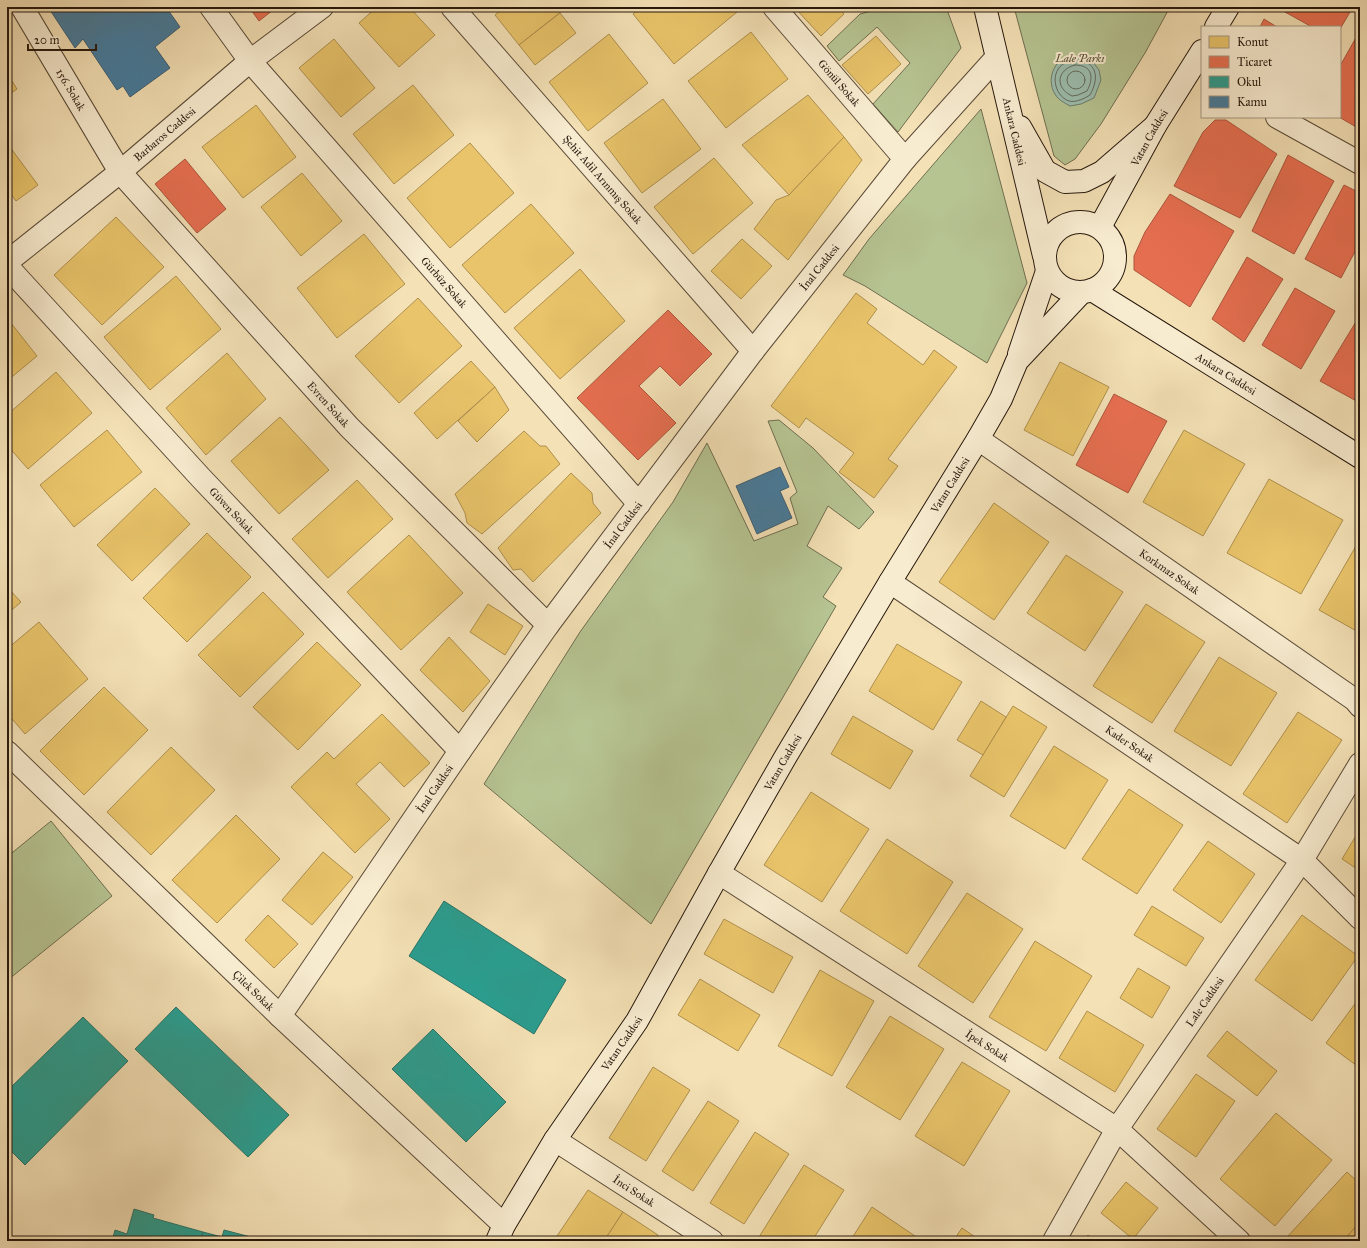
<svg xmlns="http://www.w3.org/2000/svg" width="1367" height="1248" font-family="'IM FELL Great Primer',serif">
<rect width="100%" height="100%" fill="#f4e1b6"/>
<filter id="stains"><feTurbulence type="fractalNoise" baseFrequency=".005" numOctaves="4"/><feColorMatrix values="0 0 0 0 .2 0 0 0 0 .09 0 0 0 0 .02 0 0 0 .5 -.17"/></filter>
<radialGradient id="worn" r=".72"><stop offset=".6" stop-color="#630" stop-opacity="0"/><stop offset="1" stop-color="#630" stop-opacity=".3"/></radialGradient>
<g fill="#b6c492" stroke="#6e6e50">
<polygon points="887,7 946,7 961,48 898,132 873,104 910,63 877,27 839,61 827,46 860,14"/>
<polygon points="1014,7 1170,7 1145,53 1101,124 1075,159 1065,165 1054,156"/>
<polygon points="981,109 1027,283 987,363 865,286 843,275 869,239"/>
<polygon points="779,420 813,448 874,512 859,529 828,506 807,546 842,568 823,597 836,606 651,924 484,784 580,632 673,502 707,443 754,541 798,524 790,498 797,492 768,421"/>
<polygon points="51,821 112,896 9,979 7,977 7,857"/>
</g>
<path fill="#9cbeaf" stroke="#6d7c6e" d="M1073,56H1084L1092,61L1099,70L1101,80L1094,98L1081,104L1070,106C1065,103 1058,100 1055,94C1048,83 1051,68 1061,60C1064,58 1069,57 1073,56Z"/>
<g fill="#e9c46a" stroke="#af904e">
<polygon points="377,7 409,7 435,35 399,67 359,23"/>
<polygon points="505,7 567,7 519,45 495,15"/>
<polygon points="641,7 732,7 737,12 674,64 633,14"/>
<polygon points="794,7 838,7 844,14 821,36"/>
<polygon points="560,13 576,33 535,65 519,45"/>
<polygon points="751,32 788,79 726,128 688,81"/>
<polygon points="609,34 648,83 588,131 549,82"/>
<polygon points="876,36 901,64 868,94 842,65"/>
<polygon points="334,39 375,88 341,117 299,68"/>
<polygon points="7,73 17,89 7,96"/>
<polygon points="413,85 454,135 394,184 353,134"/>
<polygon points="808,95 844,137 789,195 742,145"/>
<polygon points="663,99 701,149 642,193 604,143"/>
<polygon points="256,105 296,157 243,198 202,147"/>
<polygon points="844,137 862,160 788,260 754,229 776,200 789,195"/>
<polygon points="7,143 38,185 16,201 7,189"/>
<polygon points="470,143 514,193 450,248 407,198"/>
<polygon points="714,158 753,203 693,254 654,207"/>
<polygon points="302,173 342,221 301,256 261,207"/>
<polygon points="531,204 574,253 505,313 462,265"/>
<polygon points="116,217 164,267 102,325 54,275"/>
<polygon points="364,234 405,284 337,338 297,288"/>
<polygon points="742,239 772,266 741,299 711,271"/>
<polygon points="580,269 625,321 560,379 514,328"/>
<polygon points="176,276 221,329 150,390 104,337"/>
<polygon points="856,293 877,309 867,323 923,365 934,350 957,367 888,459 898,466 874,498 839,472 854,453 806,418 799,428 771,406"/>
<polygon points="418,298 462,346 399,403 355,356"/>
<polygon points="7,318 37,356 7,381"/>
<polygon points="227,353 266,399 206,455 166,408"/>
<polygon points="471,361 495,387 437,439 414,413"/>
<polygon points="1060,362 1109,387 1073,456 1024,430"/>
<polygon points="56,372 92,413 28,469 7,445 7,415"/>
<polygon points="495,387 509,410 477,442 458,421"/>
<polygon points="280,417 329,470 279,514 231,461"/>
<polygon points="107,430 142,472 74,527 40,485"/>
<polygon points="1184,430 1245,464 1203,536 1143,502"/>
<polygon points="524,431 540,446 546,446 560,464 482,534 467,523 465,513 455,494"/>
<polygon points="571,473 592,493 593,503 601,513 533,582 521,569 513,570 498,548"/>
<polygon points="1269,479 1343,520 1301,594 1227,553"/>
<polygon points="357,480 393,519 328,578 292,539"/>
<polygon points="155,488 190,524 132,581 97,545"/>
<polygon points="994,503 1049,542 994,620 939,582"/>
<polygon points="207,533 251,577 187,642 143,598"/>
<polygon points="409,535 463,593 401,650 347,592"/>
<polygon points="1360,539 1360,633 1319,610"/>
<polygon points="1066,555 1123,592 1085,651 1027,613"/>
<polygon points="7,587 21,602 7,614"/>
<polygon points="263,592 304,634 240,697 198,655"/>
<polygon points="488,604 523,626 505,655 470,632"/>
<polygon points="1146,604 1205,642 1152,723 1093,686"/>
<polygon points="39,622 88,679 25,734 7,713 7,649"/>
<polygon points="449,637 490,681 463,712 420,670"/>
<polygon points="317,642 361,685 298,750 253,707"/>
<polygon points="897,644 962,682 933,730 869,691"/>
<polygon points="1219,657 1277,693 1231,766 1174,731"/>
<polygon points="104,687 148,730 84,795 40,751"/>
<polygon points="981,701 1006,717 983,755 957,740"/>
<polygon points="1013,706 1047,727 1004,797 970,776"/>
<polygon points="1298,712 1342,740 1287,823 1243,794"/>
<polygon points="382,714 430,763 404,787 380,762 356,784 390,819 355,853 291,787 327,752 334,759"/>
<polygon points="853,716 913,751 890,789 831,754"/>
<polygon points="1054,746 1108,780 1065,849 1010,816"/>
<polygon points="171,747 215,790 151,855 107,812"/>
<polygon points="1129,789 1183,825 1137,894 1082,859"/>
<polygon points="811,792 869,829 822,902 764,865"/>
<polygon points="236,815 280,859 217,923 172,880"/>
<polygon points="7,818 12,824 7,829"/>
<polygon points="1357,834 1360,835 1360,871 1342,859"/>
<polygon points="887,839 953,882 907,954 840,911"/>
<polygon points="1208,841 1255,874 1221,923 1173,890"/>
<polygon points="323,852 353,877 312,925 282,900"/>
<polygon points="967,893 1023,929 973,1003 918,966"/>
<polygon points="1152,906 1204,938 1186,966 1134,935"/>
<polygon points="268,915 298,944 274,968 245,940"/>
<polygon points="1302,915 1358,956 1312,1021 1255,980"/>
<polygon points="724,919 793,957 773,993 704,954"/>
<polygon points="1035,941 1092,976 1046,1051 989,1017"/>
<polygon points="1138,968 1170,987 1152,1018 1120,998"/>
<polygon points="820,970 874,1001 832,1076 778,1046"/>
<polygon points="700,979 760,1015 738,1051 678,1015"/>
<polygon points="1360,997 1360,1068 1326,1043"/>
<polygon points="1087,1011 1144,1045 1115,1092 1059,1058"/>
<polygon points="890,1016 944,1049 900,1120 846,1087"/>
<polygon points="1227,1031 1277,1071 1257,1096 1207,1056"/>
<polygon points="962,1062 1010,1091 964,1166 915,1136"/>
<polygon points="653,1067 690,1090 646,1161 609,1138"/>
<polygon points="1196,1074 1235,1101 1196,1157 1157,1129"/>
<polygon points="708,1101 739,1121 693,1191 662,1171"/>
<polygon points="1276,1113 1332,1160 1275,1226 1220,1179"/>
<polygon points="755,1132 789,1154 744,1224 710,1203"/>
<polygon points="804,1165 844,1190 812,1241 766,1241 759,1237"/>
<polygon points="1347,1172 1360,1184 1360,1222 1343,1241 1294,1241 1288,1236"/>
<polygon points="1126,1182 1158,1208 1133,1239 1101,1213"/>
<polygon points="588,1190 623,1212 604,1241 558,1241 555,1239"/>
<polygon points="872,1207 918,1238 916,1241 850,1241"/>
<polygon points="623,1212 658,1235 654,1241 604,1241"/>
<polygon points="1360,1222 1360,1241 1343,1241"/>
<polygon points="962,1228 981,1241 953,1241"/>
<polygon points="1088,1235 1095,1241 1083,1241"/>
</g>
<g fill="#e76f51" stroke="#ad553d">
<polygon points="249,7 277,7 259,21"/>
<polygon points="1276,7 1353,7 1340,29 1340,27 1312,27"/>
<polygon points="1264,19 1277,27 1260,27"/>
<polygon points="1358,34 1360,35 1360,123 1358,128 1339,117 1340,117 1340,66"/>
<polygon points="1215,120 1226,120 1277,154 1240,218 1174,186 1203,132"/>
<polygon points="1288,155 1334,181 1294,254 1252,231"/>
<polygon points="185,159 226,209 197,233 155,184"/>
<polygon points="1344,185 1360,193 1360,242 1341,278 1305,259"/>
<polygon points="1170,194 1234,231 1190,307 1134,270 1134,256 1145,232"/>
<polygon points="1247,257 1283,279 1244,342 1212,319"/>
<polygon points="1295,288 1335,311 1301,369 1262,345"/>
<polygon points="668,310 712,354 680,386 660,366 639,386 676,423 638,460 577,398"/>
<polygon points="1357,320 1360,321 1360,403 1320,381"/>
<polygon points="1114,394 1167,421 1128,493 1076,465"/>
</g>
<g fill="#2a9d8f" stroke="#297568">
<polygon points="444,901 566,980 534,1034 409,956"/>
<polygon points="176,1007 289,1115 248,1157 135,1049"/>
<polygon points="83,1017 128,1061 25,1165 7,1147 7,1091"/>
<polygon points="433,1029 506,1102 466,1142 392,1069"/>
<polygon points="134,1209 154,1215 153,1218 203,1232 200,1241 112,1241 115,1230 127,1234"/>
<polygon points="224,1230 266,1241 200,1241 203,1232 222,1237"/>
</g>
<g fill="#457b9d" stroke="#3c5d72">
<polygon points="48,7 166,7 180,27 155,47 170,68 130,97 123,86 117,90 83,39 75,48"/>
<polygon points="780,467 789,487 780,491 792,518 757,534 736,486"/>
</g>
<g fill="none" stroke-linecap="round" stroke-linejoin="round">
<g stroke="#626b5e" stroke-width="1">
<path d="M1074,60C1097,60 1100,77 1090,95C1085,98 1076,103 1069,101C1054,96 1049,71 1065,63C1067,61 1071,61 1074,60Z"/>
<path d="M1075,65C1093,65 1094,78 1087,91L1078,95L1072,96C1055,88 1056,70 1075,65Z"/>
<circle cx="1076" cy="80" r="9"/>
</g>
<defs>
<g id="minor">
<path id="s1" d="M22,7L120,172L349,427L548,625"/>
<path id="s2" d="M211,7L250,61L639,504"/>
<path id="s3" d="M452,7L753,351"/>
<path id="s4" d="M774,7L905,159"/>
<polyline points="1277,117 1360,163"/>
<path id="s5" d="M7,266L201,478L460,751"/>
<path id="s6" d="M978,439L1355,700L1360,706"/>
<path id="s7" d="M890,582L1302,860L1360,918"/>
<path id="s8" d="M7,752L280,1016L504,1225"/>
<path id="s9" d="M719,873L1117,1129L1239,1241"/>
<path id="s10" d="M555,1140L712,1241"/>
</g>
<g id="tertiary">
<path id="s11" d="M7,262L120,172L250,61L322,7"/>
<path id="s12" d="M280,1016L460,751L548,625L753,351L905,159L996,58"/>
<path id="s13" d="M1054,1241L1117,1129L1302,860L1360,764"/>
</g>
<g id="secondary">
<path id="s14" d="M985,7L1044,256"/>
<polyline points="1216,27 1228,7"/>
<polyline points="1020,127 1045,171 1065,182 1084,181 1102,172 1155,126"/>
<circle cx="1080" cy="257" r="35"/>
<path id="s15" d="M1100,227L1155,126L1202,51"/>
<path id="s16" d="M1092,290L1360,457"/>
<polyline points="1019,354 1047,271"/>
<path id="s17" d="M497,1241L504,1225L555,1140L637,1021L719,873L786,756L890,582L978,439L1001,399L1017,361L1081,293"/>
</g>
</defs>
<use href="#minor" stroke="#5a4a37" stroke-width="24"/>
<use href="#tertiary" stroke="#5a4a37" stroke-width="24"/>
<use href="#secondary" stroke="#27180d" stroke-width="24"/>
<use href="#minor" stroke="#f8ecd0" stroke-width="22"/>
<use href="#tertiary" stroke="#f8ecd0" stroke-width="22"/>
<use href="#secondary" stroke="#f8ecd0" stroke-width="22"/>
</g>
<g text-anchor="middle" dominant-baseline="central" stroke-width="4" stroke-linejoin="round" paint-order="stroke">
<g font-size="11" font-style="italic" fill="#524c35" stroke="#f8ecd0">
<text x="1080" y="58">Lale Parkı</text>
</g>
<g font-size="11" fill="#27180d" stroke="#f8ecd0">
<text stroke="none"><textPath href="#s4" startOffset="100">Gönül Sokak</textPath></text>
<text stroke="none"><textPath href="#s1" startOffset="96">156. Sokak</textPath></text>
<text stroke="none"><textPath href="#s14" startOffset="128">Ankara Caddesi</textPath></text>
<text stroke="none"><textPath href="#s11" startOffset="203">Barbaros Caddesi</textPath></text>
<text stroke="none"><textPath href="#s15" startOffset="102">Vatan Caddesi</textPath></text>
<text stroke="none"><textPath href="#s3" startOffset="229">Şehit Adil Arınmış Sokak</textPath></text>
<text stroke="none"><textPath href="#s12" startOffset="923">İnal Caddesi</textPath></text>
<text stroke="none"><textPath href="#s2" startOffset="361">Gürbüz Sokak</textPath></text>
<text stroke="none"><textPath href="#s16" startOffset="158">Ankara Caddesi</textPath></text>
<text stroke="none"><textPath href="#s1" startOffset="504">Evren Sokak</textPath></text>
<text stroke="none"><textPath href="#s17" startOffset="882">Vatan Caddesi</textPath></text>
<text stroke="none"><textPath href="#s5" startOffset="332">Güven Sokak</textPath></text>
<text stroke="none"><textPath href="#s12" startOffset="599">İnal Caddesi</textPath></text>
<text stroke="none"><textPath href="#s6" startOffset="233">Korkmaz Sokak</textPath></text>
<text stroke="none"><textPath href="#s7" startOffset="289">Kader Sokak</textPath></text>
<text stroke="none"><textPath href="#s17" startOffset="558">Vatan Caddesi</textPath></text>
<text stroke="none"><textPath href="#s12" startOffset="275">İnal Caddesi</textPath></text>
<text stroke="none"><textPath href="#s8" startOffset="343">Çilek Sokak</textPath></text>
<text stroke="none"><textPath href="#s13" startOffset="283">Lale Caddesi</textPath></text>
<text stroke="none"><textPath href="#s17" startOffset="234">Vatan Caddesi</textPath></text>
<text stroke="none"><textPath href="#s9" startOffset="319">İpek Sokak</textPath></text>
<text stroke="none"><textPath href="#s10" startOffset="94">İnci Sokak</textPath></text>
</g>
</g>
<rect width="1367" height="1248" fill="none" stroke="#f4e1b6" stroke-width="24"/>
<rect x="8" y="8" width="1351" height="1232" fill="none" stroke="#27180d" stroke-width="2"/>
<rect x="12" y="12" width="1343" height="1224" fill="none" stroke="#27180d"/>
<rect x="1201" y="26" width="140" height="92" fill="#f8ecd0" stroke="#a49782"/>
<rect x="1209" y="36" width="20" height="12" fill="#e9c46a" stroke="#a49782"/>
<text x="1237" y="46" font-size="12" fill="#27180d">Konut</text>
<rect x="1209" y="56" width="20" height="12" fill="#e76f51" stroke="#a49782"/>
<text x="1237" y="66" font-size="12" fill="#27180d">Ticaret</text>
<rect x="1209" y="76" width="20" height="12" fill="#2a9d8f" stroke="#a49782"/>
<text x="1237" y="86" font-size="12" fill="#27180d">Okul</text>
<rect x="1209" y="96" width="20" height="12" fill="#457b9d" stroke="#a49782"/>
<text x="1237" y="106" font-size="12" fill="#27180d">Kamu</text>
<path d="M28 44v6h68v-6" fill="none" stroke="#27180d" stroke-width="2"/>
<text x="34" y="44" font-size="12" fill="#27180d" stroke="#f8ecd0" stroke-width="3" paint-order="stroke">20 m</text>
<rect width="100%" height="100%" filter="url(#stains)"/>
<rect width="100%" height="100%" fill="url(#worn)"/>
</svg>
